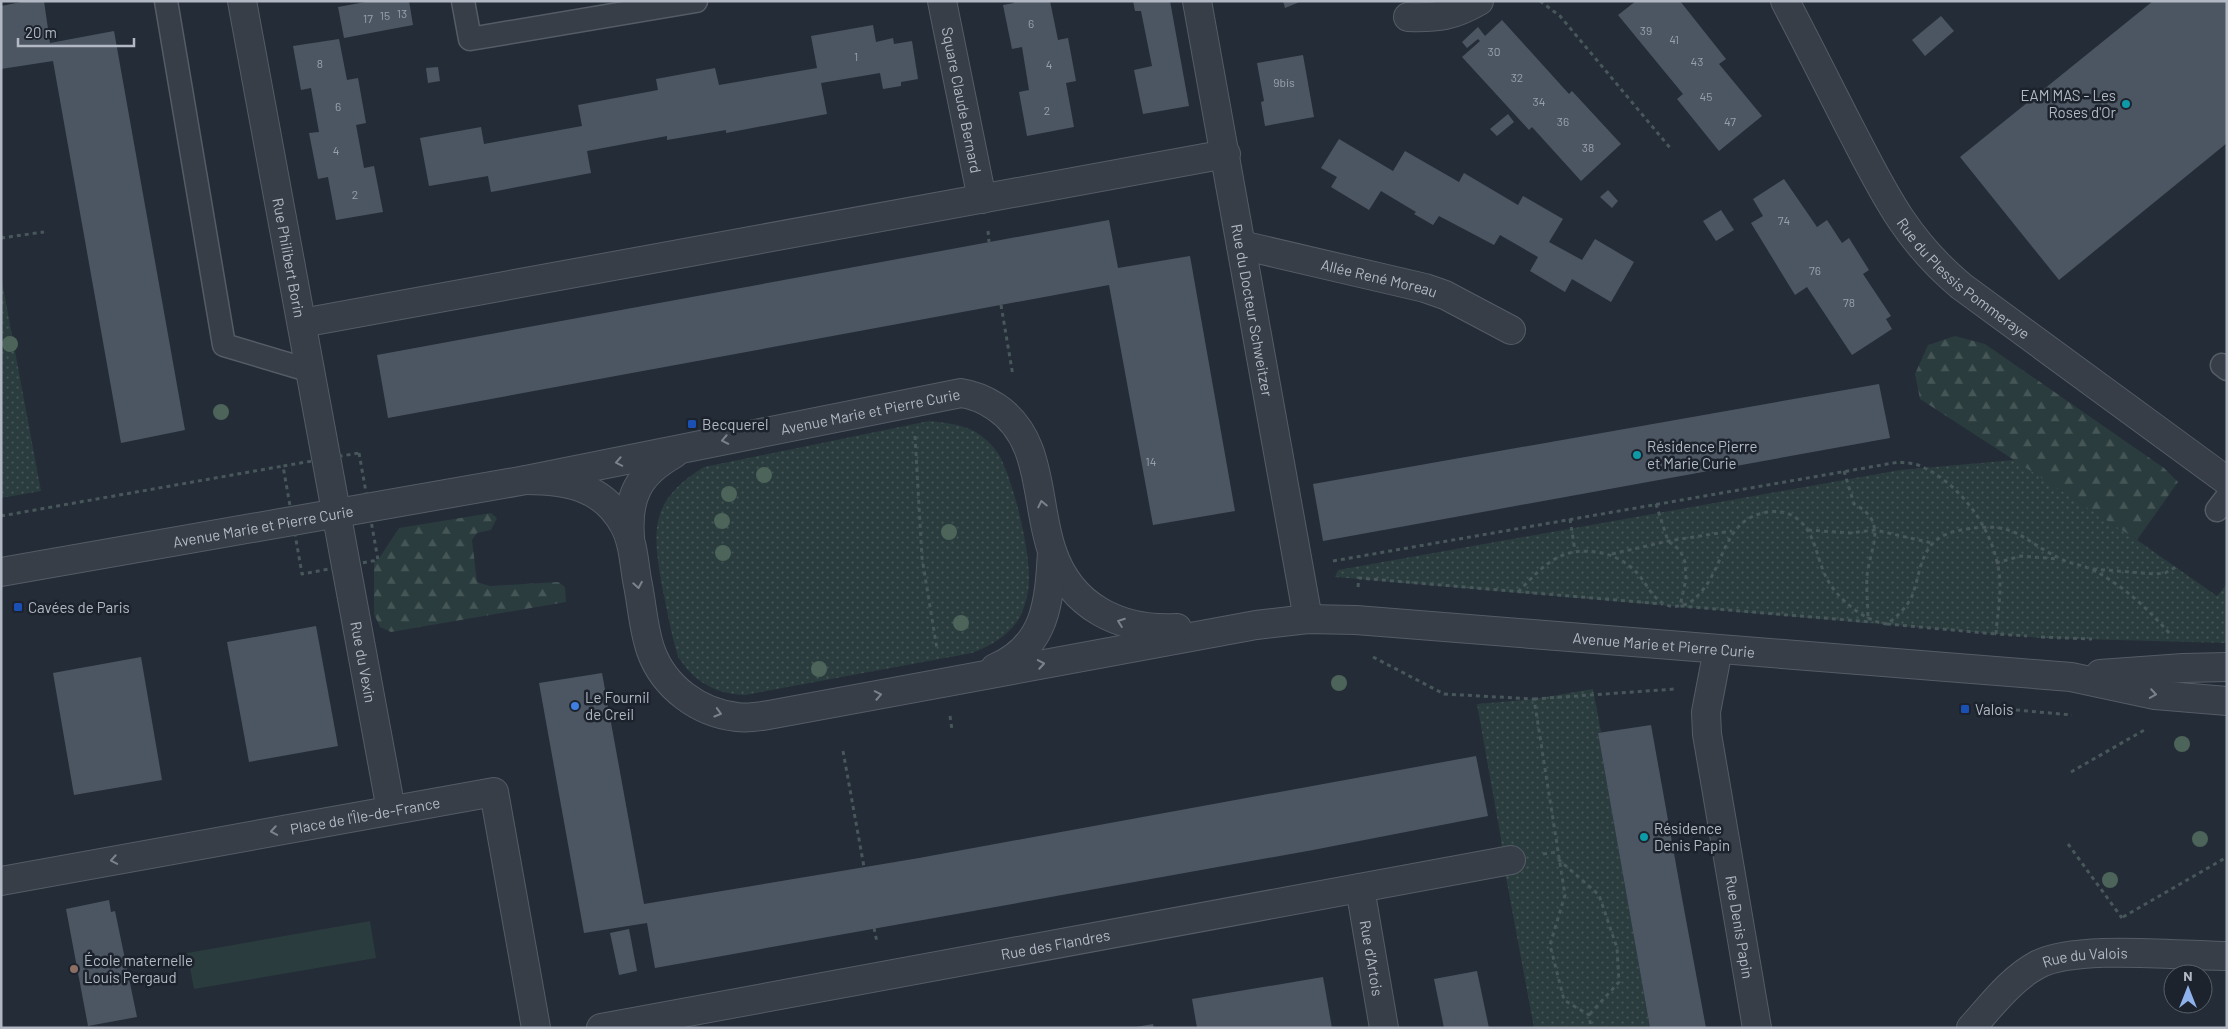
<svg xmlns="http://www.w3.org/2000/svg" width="2228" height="1029" font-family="Barlow,sans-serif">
<defs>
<pattern id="grass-dots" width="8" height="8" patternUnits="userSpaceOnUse" patternTransform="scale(1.25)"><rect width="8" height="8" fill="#2a3c3d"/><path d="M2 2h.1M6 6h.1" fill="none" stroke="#465657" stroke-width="1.8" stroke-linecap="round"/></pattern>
<pattern id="forest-firs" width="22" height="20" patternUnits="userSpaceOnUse" patternTransform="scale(1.25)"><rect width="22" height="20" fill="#2a3c3d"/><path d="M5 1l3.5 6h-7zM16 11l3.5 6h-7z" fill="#465657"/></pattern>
</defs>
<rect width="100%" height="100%" fill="#242c37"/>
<g fill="url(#grass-dots)">
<polygon points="1,276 41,491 1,498"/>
<path d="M929,421C947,423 965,424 980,435C989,441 998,451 1002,461C1015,488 1030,551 1029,580C1029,592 1025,607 1020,617C1009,636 990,646 972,653L745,695C715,694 695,682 678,657C671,633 667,610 662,586C652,529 650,500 704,467Z"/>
<polygon points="2015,460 2137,540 2217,596 2227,584 2227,643 2042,638 1335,577 1338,570 1900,470"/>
<polygon points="1593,689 1601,732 1598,733 1650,1028 1534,1028 1503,861 1501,839 1477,704 1534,699"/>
</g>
<g fill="url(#forest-firs)">
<polygon points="1955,336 1985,344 2164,468 2178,482 2137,540 1920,399 1915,374 1928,345"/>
<polygon points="491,513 497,518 491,530 477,533 472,540 477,582 490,586 558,582 565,587 566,602 391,632 380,627 374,614 374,561 378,560 399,528"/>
</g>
<polygon fill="#2a3c3d" points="370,921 376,958 194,989 187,953"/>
<g fill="#4c5663">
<polygon points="26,1 44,1 50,43 114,31 185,430 121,443 53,61 1,69 1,6"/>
<polygon points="371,1 409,1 413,25 344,38 338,7"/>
<polygon points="1013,1 1050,1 1058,40 1068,38 1076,81 1066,83 1074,127 1027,136 1019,92 1029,90 1022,47 1012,49 1003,5 1014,3"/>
<polygon points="1133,1 1170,1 1189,106 1143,114 1134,70 1152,66 1141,11 1135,11"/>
<polygon points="1283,1 1302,1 1285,8"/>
<polygon points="1636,1 1680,1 1726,59 1719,64 1762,116 1719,151 1677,99 1683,94 1618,15"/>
<polygon points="2153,1 2227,1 2227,143 2059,280 1960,157"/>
<polygon points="1941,16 1954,31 1925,56 1912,40"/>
<polygon points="1502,20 1569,94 1572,91 1621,144 1581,181 1532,127 1529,130 1462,57 1480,41 1478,39 1467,48 1462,42 1478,27 1485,36"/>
<polygon points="873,25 876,42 893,38 894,44 912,41 918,79 901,82 901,86 883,89 880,73 821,83 827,114 726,133 726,130 667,140 667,136 587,151 591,173 491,192 488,176 429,186 420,138 481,127 484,144 582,126 578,105 658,90 656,79 715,68 719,85 817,68 811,36"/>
<polygon points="339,39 347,80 358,78 366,123 356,125 364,168 374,166 383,212 336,220 328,177 318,179 309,133 319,132 311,88 301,90 293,46"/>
<polygon points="1303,55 1314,117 1265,126 1261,102 1264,101 1257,63"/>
<polygon points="438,67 440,81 428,83 426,68"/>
<polygon points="1508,114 1514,122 1497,136 1490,129"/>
<polygon points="1339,139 1393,171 1405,151 1459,182 1464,173 1518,205 1523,196 1563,219 1549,242 1582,260 1595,239 1634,262 1611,302 1572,279 1565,292 1530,271 1538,257 1500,235 1494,245 1439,216 1433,225 1414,214 1416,212 1381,191 1369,210 1331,187 1337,177 1321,168"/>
<polygon points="1784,179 1817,227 1827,220 1842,243 1849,238 1869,270 1863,274 1891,316 1886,319 1892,329 1852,355 1807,287 1795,295 1751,223 1763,216 1753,199"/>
<polygon points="1608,190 1618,201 1612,208 1600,197"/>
<polygon points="1721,210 1734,230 1716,241 1703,221"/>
<polygon points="1109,220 1118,268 1190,256 1235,511 1153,525 1109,285 388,418 377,355"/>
<polygon points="1879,384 1890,438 1323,541 1313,484"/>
<polygon points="316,626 338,746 249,762 227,642"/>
<polygon points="141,657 162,780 74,795 53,673"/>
<polygon points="602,673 644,904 919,858 1476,756 1488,816 1313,850 655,968 647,923 584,933 539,683"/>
<polygon points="1651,725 1682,898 1706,1028 1650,1028 1598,733"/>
<polygon points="109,900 111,912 115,911 137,1017 88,1026 66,909"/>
<polygon points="629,929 637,971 619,975 610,933"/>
<polygon points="1477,971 1489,1028 1444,1028 1434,979"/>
<polygon points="1323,977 1332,1028 1197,1028 1192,999"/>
<polygon points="1153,1024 1154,1028 1136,1028 1136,1027"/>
</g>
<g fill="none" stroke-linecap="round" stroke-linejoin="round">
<defs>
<g id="service">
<polyline points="166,1 224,345 311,371"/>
<polyline points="463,1 470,39 696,1"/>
<polyline points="2222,365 2227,369"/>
<polyline points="2217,510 2227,497"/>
</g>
<g id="minor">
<path id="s1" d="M242,1L391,810"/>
<path id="s2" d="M942,1L982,199"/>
<path id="s3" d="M1197,1L1308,619"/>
<path id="s4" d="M1785,1C1807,43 1828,85 1849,126C1883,191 1904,238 1961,286L2227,481"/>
<path d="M1408,17C1438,18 1453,16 1479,1"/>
<path id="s5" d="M1241,245L1425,288L1445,295L1511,330"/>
<polyline points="302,323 1226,154"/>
<path id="s6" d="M526,480C566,480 603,486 624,525C633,541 634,562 637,580C642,603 643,629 651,651C664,687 699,713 737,717C749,719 762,716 774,714L1256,625L1308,619L1356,620L2071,677L2155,695L2227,701"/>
<path d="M630,537C627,497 638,474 674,454"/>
<path id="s7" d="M1,572L526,480L961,393C975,395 984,399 996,407C1044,439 1035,502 1052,551C1071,608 1121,631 1177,628"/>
<path id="s8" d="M1718,649L1706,712L1707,734L1757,1028"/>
<path d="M995,668C1047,646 1049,601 1052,552"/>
<polyline points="2100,674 2183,668 2227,667"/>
<path id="s9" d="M1,881L494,792L536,1028"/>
<path id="s10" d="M1360,888L1384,1028"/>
<path id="s11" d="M601,1028L1511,860"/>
<path id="s12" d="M1971,1028C1991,1006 2011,979 2037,965C2076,944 2180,956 2227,956"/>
</g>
</defs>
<use href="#service" stroke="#555c66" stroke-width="25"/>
<use href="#minor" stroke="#555c66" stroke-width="30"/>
<g stroke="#47575a" stroke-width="3" stroke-dasharray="4 4" stroke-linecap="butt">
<polyline points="1540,1 1560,16 1671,149"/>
<polyline points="988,231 989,242"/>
<polyline points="1,238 44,232"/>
<polyline points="1001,305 1013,376"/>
<polyline points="915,436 922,558 937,649"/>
<polygon points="359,453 378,560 302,574 283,466"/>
<path d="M1844,471L1854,504C1889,522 1870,547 1867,576C1866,590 1868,605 1868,619"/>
<polyline points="1656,504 1668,541 1680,550 1685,562 1686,579 1680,606 1872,622"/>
<polyline points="1,516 283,466"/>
<polyline points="1570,519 1575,551"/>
<polyline points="1808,530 1850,533 1875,530 1932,543"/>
<polyline points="1612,554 1668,541 1732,531"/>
<path d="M1333,561L1899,462C1905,463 1912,463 1918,465C1964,484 2000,538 2000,587C2000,603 1997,618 1996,634L2027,636"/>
<polyline points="1996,563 2021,556 2058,559"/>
<polyline points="2093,569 2155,574 2165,573 2176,567"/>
<polyline points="1358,587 1359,578 1663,604"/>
<path d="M1518,592C1545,564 1561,545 1602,553C1614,555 1629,564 1637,573C1650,587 1658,613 1683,605C1691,603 1695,599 1701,592C1725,565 1723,522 1763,513C1770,511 1782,511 1789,514C1815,525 1815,555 1826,577C1837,599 1864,621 1887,624C1897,617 1907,607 1912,596C1919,579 1919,558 1933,543C1942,534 1954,531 1967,529C2017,521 2021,540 2061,559C2071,564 2083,565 2093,570C2124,586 2148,609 2171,635"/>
<polyline points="1887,624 1996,634"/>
<polyline points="2041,637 2092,639"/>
<polyline points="1373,657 1444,694 1534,699 1565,895 1550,945 1564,1000 1589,1015 1591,1028"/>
<polyline points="1534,699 1675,689"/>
<polyline points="2016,710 2072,715"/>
<polyline points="950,716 952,730"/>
<polyline points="843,751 864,867"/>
<polyline points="2071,772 2146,729"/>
<polyline points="2068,844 2122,918"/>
<polyline points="1543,854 1557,852"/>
<polyline points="1558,859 1599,895 1617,948 1619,982 1589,1015"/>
<polyline points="2123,917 2227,857"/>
<polyline points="874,928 877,942"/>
</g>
<use href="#service" stroke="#373e48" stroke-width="22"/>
<use href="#minor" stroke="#373e48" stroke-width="28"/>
</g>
<g fill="#4c6459">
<circle cx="10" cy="344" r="8"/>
<circle cx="221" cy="412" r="8"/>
<circle cx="764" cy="475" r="8"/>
<circle cx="729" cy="494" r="8"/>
<circle cx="722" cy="521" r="8"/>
<circle cx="949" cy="532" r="8"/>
<circle cx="723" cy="553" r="8"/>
<circle cx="961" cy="623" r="8"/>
<circle cx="819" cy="669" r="8"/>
<circle cx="1339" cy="683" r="8"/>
<circle cx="2182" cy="744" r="8"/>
<circle cx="2200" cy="839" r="8"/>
<circle cx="2110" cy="880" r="8"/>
</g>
<defs><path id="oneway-chevron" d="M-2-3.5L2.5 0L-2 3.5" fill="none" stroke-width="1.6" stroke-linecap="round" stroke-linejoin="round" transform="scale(1.25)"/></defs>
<g stroke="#7b828c">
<use href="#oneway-chevron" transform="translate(725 440) rotate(169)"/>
<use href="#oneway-chevron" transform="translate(619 462) rotate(169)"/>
<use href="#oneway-chevron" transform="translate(1042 504) rotate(-102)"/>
<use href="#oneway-chevron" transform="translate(638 585) rotate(80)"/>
<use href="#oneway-chevron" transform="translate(1121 622) rotate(-160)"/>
<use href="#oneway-chevron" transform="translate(1041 664) rotate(-10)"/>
<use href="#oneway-chevron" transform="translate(2153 694) rotate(9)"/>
<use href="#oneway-chevron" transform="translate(878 695) rotate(-11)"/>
<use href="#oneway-chevron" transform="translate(718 713) rotate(16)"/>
<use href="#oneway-chevron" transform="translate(274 831) rotate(170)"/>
<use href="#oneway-chevron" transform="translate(114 860) rotate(170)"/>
</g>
<g fill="#0f9aa8" stroke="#1d232d" stroke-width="2">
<circle cx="2126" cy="104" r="5"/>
<circle cx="1637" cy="455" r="5"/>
<circle cx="1644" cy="837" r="5"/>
</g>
<g fill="#1a4fb4" stroke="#1d232d" stroke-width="2">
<rect x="687" y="419" width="10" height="10" rx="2.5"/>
<rect x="13" y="602" width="10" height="10" rx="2.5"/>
<rect x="1960" y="704" width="10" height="10" rx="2.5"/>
</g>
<circle fill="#3f7fe0" stroke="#1d232d" stroke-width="2" cx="575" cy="706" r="5"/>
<circle fill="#8d6e63" stroke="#1d232d" stroke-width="2" cx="74" cy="969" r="5"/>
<g text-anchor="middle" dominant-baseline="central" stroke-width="5" stroke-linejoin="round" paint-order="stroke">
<g font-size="12" fill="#98a0ac">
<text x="402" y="13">13</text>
<text x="385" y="15">15</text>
<text x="368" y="18">17</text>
<text x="1031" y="23">6</text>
<text x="1646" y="30">39</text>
<text x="1674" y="39">41</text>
<text x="1494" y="51">30</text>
<text x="856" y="56">1</text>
<text x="1697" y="61">43</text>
<text x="320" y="63">8</text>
<text x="1049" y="64">4</text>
<text x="1517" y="77">32</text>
<text x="1284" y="82">9bis</text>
<text x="1706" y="96">45</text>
<text x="1539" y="101">34</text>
<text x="338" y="106">6</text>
<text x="1047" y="110">2</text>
<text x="1563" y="121">36</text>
<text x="1730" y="121">47</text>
<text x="1588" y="147">38</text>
<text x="336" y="150">4</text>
<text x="355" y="194">2</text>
<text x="1784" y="220">74</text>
<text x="1815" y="270">76</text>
<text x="1849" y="302">78</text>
<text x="1151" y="461">14</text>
</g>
<g font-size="15" fill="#b2b9c4" stroke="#1d232d" text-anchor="start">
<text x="2116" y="95" text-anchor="end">EAM MAS - Les<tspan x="2116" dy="17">Roses d'Or</tspan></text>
<text x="702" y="424">Becquerel</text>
<text x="1647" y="446">Résidence Pierre<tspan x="1647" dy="17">et Marie Curie</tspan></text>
<text x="28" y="607">Cavées de Paris</text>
<text x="585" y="697">Le Fournil<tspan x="585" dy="17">de Creil</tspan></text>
<text x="1975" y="709">Valois</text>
<text x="1654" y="828">Résidence<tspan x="1654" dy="17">Denis Papin</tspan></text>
<text x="84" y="960">École maternelle<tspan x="84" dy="17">Louis Pergaud</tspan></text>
</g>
<g font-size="15" fill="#b2b9c4" stroke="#1d232d">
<text stroke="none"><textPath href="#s2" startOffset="101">Square Claude Bernard</textPath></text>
<text stroke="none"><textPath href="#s1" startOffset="261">Rue Philibert Borin</textPath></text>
<text stroke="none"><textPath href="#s4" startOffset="334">Rue du Plessis Pommeraye</textPath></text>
<text stroke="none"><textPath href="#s5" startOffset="142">Allée René Moreau</textPath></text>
<text stroke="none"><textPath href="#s3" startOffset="314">Rue du Docteur Schweitzer</textPath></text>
<text stroke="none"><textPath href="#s7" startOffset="884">Avenue Marie et Pierre Curie</textPath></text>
<text stroke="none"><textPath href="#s7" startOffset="266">Avenue Marie et Pierre Curie</textPath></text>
<text stroke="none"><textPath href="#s6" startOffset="1294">Avenue Marie et Pierre Curie</textPath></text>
<text stroke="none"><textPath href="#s1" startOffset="672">Rue du Vexin</textPath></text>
<text stroke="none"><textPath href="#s9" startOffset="370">Place de l'Île-de-France</textPath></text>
<text stroke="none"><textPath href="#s8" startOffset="282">Rue Denis Papin</textPath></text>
<text stroke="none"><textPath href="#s11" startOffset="462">Rue des Flandres</textPath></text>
<text stroke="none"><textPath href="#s10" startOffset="71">Rue d'Artois</textPath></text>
<text stroke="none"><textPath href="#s12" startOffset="141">Rue du Valois</textPath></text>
</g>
</g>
<rect width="2228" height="1029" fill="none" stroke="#b2b9c4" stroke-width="5"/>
<g transform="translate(2188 989)"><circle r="24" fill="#1d232d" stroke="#595f69"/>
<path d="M0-4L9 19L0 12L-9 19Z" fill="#8fb2ec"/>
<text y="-8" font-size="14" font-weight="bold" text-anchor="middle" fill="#b2b9c4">N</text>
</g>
<path d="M18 38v8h116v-8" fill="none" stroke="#b2b9c4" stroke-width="2.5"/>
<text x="25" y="38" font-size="15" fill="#b2b9c4" stroke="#1d232d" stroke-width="4" paint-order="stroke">20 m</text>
</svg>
